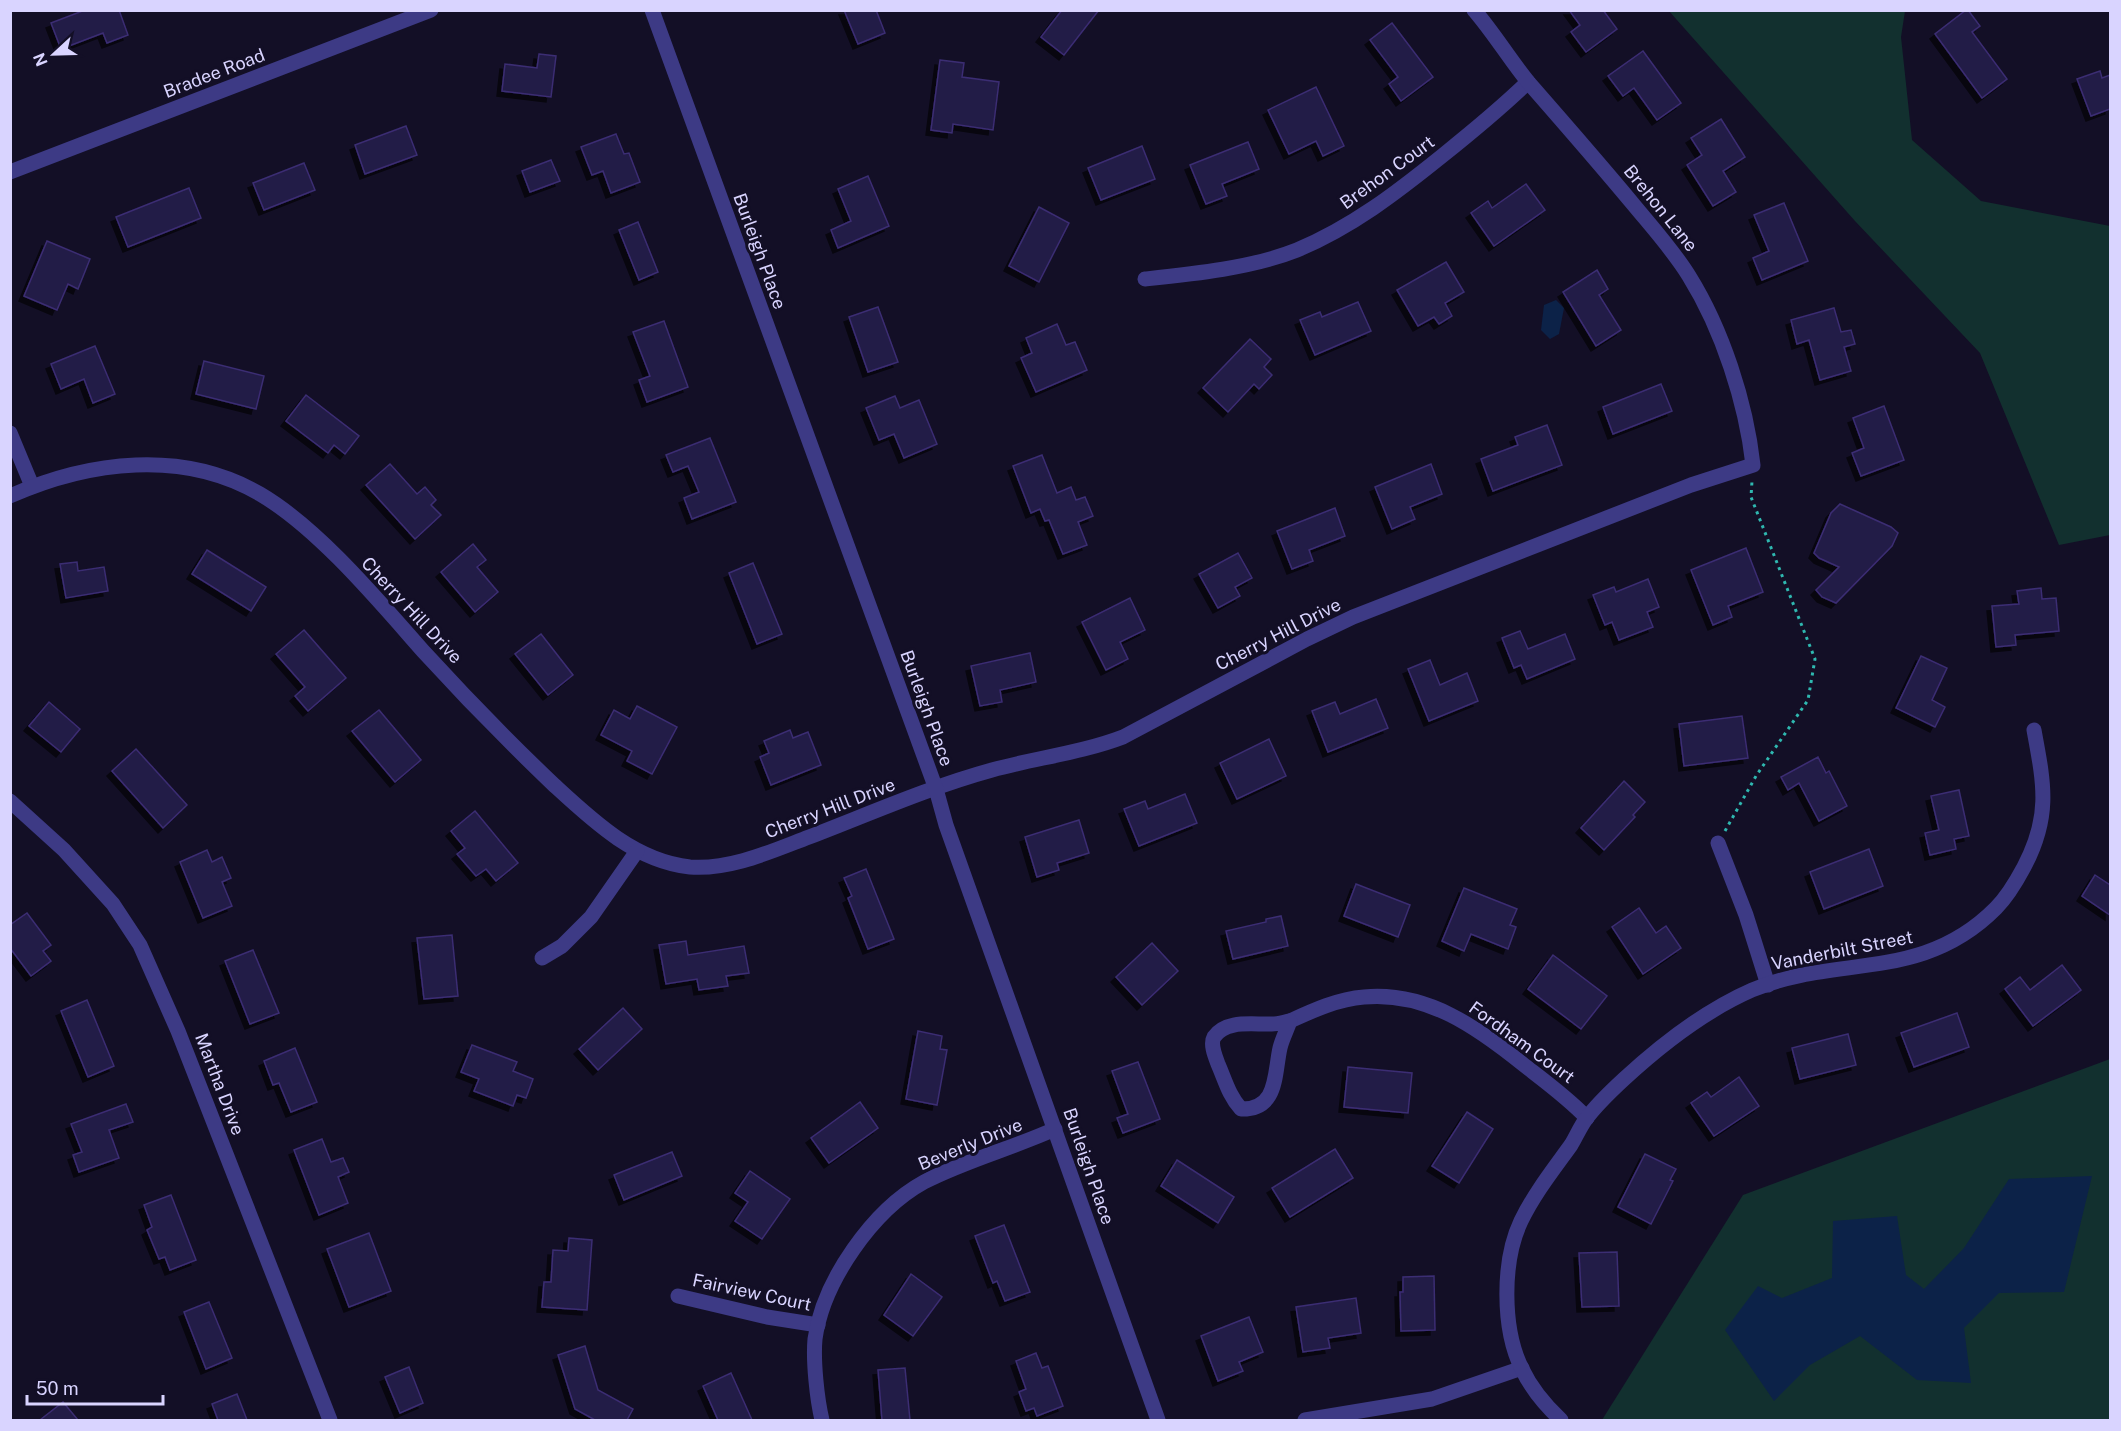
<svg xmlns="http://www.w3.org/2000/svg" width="2121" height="1431" font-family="'Public Sans',sans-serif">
<defs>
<filter id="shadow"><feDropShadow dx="-5" dy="5" stdDeviation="0" flood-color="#0009"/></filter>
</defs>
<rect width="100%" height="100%" fill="#130f26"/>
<g fill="#12302f">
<polygon points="1669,11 1905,11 1901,37 1912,140 1981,201 2110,226 2110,535 2059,545 1980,353 1855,221"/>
<polygon points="2110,1059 2110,1420 1602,1420 1743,1195"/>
</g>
<g fill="#0c2248">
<polygon points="1556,300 1564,308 1559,334 1550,339 1541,330 1544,305"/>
<polygon points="2092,1176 2064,1292 1999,1293 1964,1328 1971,1383 1917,1380 1860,1336 1810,1365 1774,1401 1725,1330 1758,1286 1782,1298 1832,1278 1833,1221 1897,1216 1906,1275 1924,1289 1964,1248 2009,1179"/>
</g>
<g fill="#241b47" stroke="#3b2d73" stroke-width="1.5" filter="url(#shadow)">
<polygon points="85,10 119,10 128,35 107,43 103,33 61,49 51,23"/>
<polygon points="844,10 876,10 885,33 858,44"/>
<polygon points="1062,10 1099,10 1064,55 1041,37"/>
<polygon points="1569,10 1603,10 1617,29 1586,52 1571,32 1580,25"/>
<polygon points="1966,10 1968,10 1980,26 1972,32 2007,79 1982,98 1935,34"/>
<polygon points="1392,23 1433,77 1401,101 1389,84 1398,77 1370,40"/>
<polygon points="1643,51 1681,103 1657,120 1634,88 1623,96 1608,76"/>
<polygon points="539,54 556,56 551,97 502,91 505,64 537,68"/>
<polygon points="940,60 964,63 962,77 999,82 993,130 953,124 952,133 931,130"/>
<polygon points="2100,71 2102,78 2110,75 2110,109 2091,116 2077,79"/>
<polygon points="1316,87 1344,146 1323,156 1316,141 1289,154 1268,110"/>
<polygon points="1721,119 1745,157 1723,171 1736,192 1713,206 1687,165 1702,155 1691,138"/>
<polygon points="406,126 417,155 365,174 355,145"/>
<polygon points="616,134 624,154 629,153 640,182 611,193 603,171 592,175 581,147"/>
<polygon points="1248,142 1259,169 1222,184 1227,196 1206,204 1190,165"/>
<polygon points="1142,146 1155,179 1101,200 1088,168"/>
<polygon points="551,160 560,181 530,192 522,171"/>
<polygon points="304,163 315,190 264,210 253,183"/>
<polygon points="868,176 889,226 838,248 831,230 851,221 838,189"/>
<polygon points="1526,184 1545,210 1494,246 1471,213 1488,201 1492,208"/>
<polygon points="189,188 201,218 128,247 116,217"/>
<polygon points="1784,203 1808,261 1762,280 1753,258 1769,251 1754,215"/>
<polygon points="1039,207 1069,223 1039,282 1009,266"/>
<polygon points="638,222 658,272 639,280 619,230"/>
<polygon points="47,241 90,259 78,289 68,284 57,310 24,296"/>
<polygon points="1446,262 1464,292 1445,303 1452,316 1439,324 1434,317 1418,326 1397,290"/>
<polygon points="1597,270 1608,289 1599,295 1621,330 1596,346 1563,292"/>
<polygon points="1358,302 1371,331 1315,355 1300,320 1320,312 1322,317"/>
<polygon points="878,307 898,362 868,372 849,317"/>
<polygon points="1834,308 1841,332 1851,330 1855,344 1844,347 1851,371 1820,380 1809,340 1797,344 1791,320"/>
<polygon points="664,321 688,387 647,402 639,380 650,376 633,332"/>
<polygon points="1057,324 1066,345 1075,342 1087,370 1036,392 1021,358 1032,353 1026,338"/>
<polygon points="1250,339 1271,359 1264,367 1272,375 1259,389 1254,384 1228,412 1203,388"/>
<polygon points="95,346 115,394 93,403 84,379 61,389 51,364"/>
<polygon points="204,361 264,376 256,409 196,394"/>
<polygon points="1661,384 1672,411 1613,434 1603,407"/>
<polygon points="306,395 359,436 345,454 334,445 328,453 286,421"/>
<polygon points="895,396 900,408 919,400 937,444 904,458 894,434 879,440 866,408"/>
<polygon points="1884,406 1904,460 1861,476 1852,453 1864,448 1853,418"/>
<polygon points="1547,425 1562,465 1493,491 1481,459 1518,445 1515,437"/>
<polygon points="710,438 736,502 692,519 684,498 699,492 688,466 673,472 666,455"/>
<polygon points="1042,455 1057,493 1071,487 1076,500 1085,497 1093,516 1078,522 1087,545 1063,554 1049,520 1045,521 1040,509 1031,513 1013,466"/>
<polygon points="390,464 417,494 425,487 436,500 431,505 441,515 415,539 366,485"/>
<polygon points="1431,464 1442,494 1410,507 1415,519 1392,529 1375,487"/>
<polygon points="1840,504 1891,527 1898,533 1892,546 1836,603 1822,597 1816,590 1839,567 1819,558 1814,553 1831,513"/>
<polygon points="1335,508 1345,536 1309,550 1313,561 1292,569 1277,531"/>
<polygon points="473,544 486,560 477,567 498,592 475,612 441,572"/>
<polygon points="1746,548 1763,592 1728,606 1732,617 1713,625 1691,570"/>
<polygon points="207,550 266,587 251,611 192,574"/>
<polygon points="1238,553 1252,578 1235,587 1240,596 1218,608 1199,574"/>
<polygon points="77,562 78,571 104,567 108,591 66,598 60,564"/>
<polygon points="753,563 782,634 757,644 729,573"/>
<polygon points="1648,579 1659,607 1647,612 1653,627 1619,640 1612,622 1605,625 1593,595 1614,587 1616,592"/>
<polygon points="2041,588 2042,599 2056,598 2059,631 2015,635 2016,645 1996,647 1992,606 2019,604 2017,591"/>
<polygon points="1130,598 1145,630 1120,642 1128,659 1106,670 1082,622"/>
<polygon points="304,630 346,678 308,711 295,696 305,687 276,654"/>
<polygon points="1520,631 1528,649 1565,634 1575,659 1527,679 1521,665 1514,668 1502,638"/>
<polygon points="541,634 573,675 548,695 515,654"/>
<polygon points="1030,653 1036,682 1000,690 1002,702 980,706 971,666"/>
<polygon points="1921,656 1947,668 1932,700 1945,707 1935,727 1896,708"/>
<polygon points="1430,660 1440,685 1467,673 1478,701 1429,721 1408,669"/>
<polygon points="1376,699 1388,728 1328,752 1312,711 1335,702 1340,714"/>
<polygon points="49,702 80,729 61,752 29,726"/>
<polygon points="637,706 677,727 652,774 627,761 632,751 601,735 614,710 630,719"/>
<polygon points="379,710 421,760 395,782 352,731"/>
<polygon points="1742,716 1748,758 1684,766 1679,724"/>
<polygon points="790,730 793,738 808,732 821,765 771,785 760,757 769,753 764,741"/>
<polygon points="1269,739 1286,776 1237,799 1220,763"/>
<polygon points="136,749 187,805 163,828 112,771"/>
<polygon points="1818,757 1826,773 1829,771 1847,806 1819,821 1799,783 1788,790 1781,777"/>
<polygon points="1624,781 1645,802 1633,815 1635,817 1604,850 1581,828"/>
<polygon points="1959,790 1969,836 1954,839 1956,849 1930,855 1925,833 1939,830 1931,796"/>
<polygon points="1185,794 1197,823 1139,846 1124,809 1145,801 1148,809"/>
<polygon points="475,811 518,863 496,881 486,869 476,876 457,854 465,848 451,831"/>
<polygon points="1079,820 1089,853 1057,863 1059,870 1037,877 1025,837"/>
<polygon points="1869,849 1883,886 1824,909 1810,872"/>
<polygon points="207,850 212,862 222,857 231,878 222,882 232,906 203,918 180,862"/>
<polygon points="866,869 894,939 868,949 848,898 852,896 844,878"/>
<polygon points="2095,875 2110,885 2110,915 2082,896"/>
<polygon points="1356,884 1410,905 1398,937 1344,916"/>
<polygon points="1464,888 1517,909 1510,925 1516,927 1508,949 1471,934 1464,951 1442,941"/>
<polygon points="1639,908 1656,933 1666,926 1681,948 1643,974 1612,927"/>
<polygon points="27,913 51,945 43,951 51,961 31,976 10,948 10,925"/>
<polygon points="1281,916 1288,946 1233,959 1226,931 1266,922 1266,919"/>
<polygon points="452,935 458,996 424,999 417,938"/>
<polygon points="686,941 688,955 744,946 749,973 726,976 728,986 699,990 697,979 666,984 659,945"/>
<polygon points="1152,943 1178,971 1142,1005 1116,977"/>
<polygon points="253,950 279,1013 250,1024 225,961"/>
<polygon points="1553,955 1607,996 1581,1029 1528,989"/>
<polygon points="2062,965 2081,990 2033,1026 2005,989 2020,977 2030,990"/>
<polygon points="87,1000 114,1066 88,1077 61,1011"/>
<polygon points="623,1008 642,1029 598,1070 579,1049"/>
<polygon points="1957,1013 1969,1047 1914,1067 1901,1033"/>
<polygon points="918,1031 942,1036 940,1049 947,1050 937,1105 906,1099"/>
<polygon points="1848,1034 1856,1065 1800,1079 1792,1048"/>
<polygon points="472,1045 517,1062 513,1071 533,1079 526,1098 517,1095 513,1106 474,1091 479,1079 461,1072"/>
<polygon points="295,1048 317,1102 291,1112 279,1083 273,1085 264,1061"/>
<polygon points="1138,1062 1160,1119 1123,1133 1117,1118 1128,1114 1112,1071"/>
<polygon points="1348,1067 1412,1073 1408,1113 1344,1107"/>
<polygon points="1739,1077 1759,1106 1714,1136 1691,1103 1707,1092 1711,1097"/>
<polygon points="860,1102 878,1128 829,1163 811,1138"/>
<polygon points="126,1104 133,1122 109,1130 119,1158 79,1172 73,1155 82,1152 71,1124"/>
<polygon points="1467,1112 1493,1129 1459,1183 1432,1166"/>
<polygon points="322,1139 331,1162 343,1158 349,1172 338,1177 348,1203 319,1215 294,1150"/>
<polygon points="1335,1149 1353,1178 1290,1217 1272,1188"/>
<polygon points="672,1152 682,1176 624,1200 614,1175"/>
<polygon points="1645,1154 1676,1169 1670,1180 1673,1181 1651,1224 1618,1207"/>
<polygon points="1177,1160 1234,1197 1218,1223 1161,1186"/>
<polygon points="750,1171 790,1199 762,1239 735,1221 748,1202 735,1193"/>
<polygon points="171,1195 196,1260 170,1270 165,1257 159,1259 147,1230 152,1227 144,1205"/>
<polygon points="1004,1225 1030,1292 1005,1301 997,1281 993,1283 975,1236"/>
<polygon points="369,1233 391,1291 349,1307 327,1249"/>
<polygon points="569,1238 592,1240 587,1310 542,1307 544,1282 551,1282 553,1250 568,1251"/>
<polygon points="1617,1252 1619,1306 1582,1307 1579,1253"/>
<polygon points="911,1274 942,1297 913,1336 884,1315"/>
<polygon points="1434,1276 1435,1330 1401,1331 1400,1292 1403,1292 1403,1277"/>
<polygon points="1356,1298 1361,1333 1328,1338 1330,1348 1303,1352 1296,1307"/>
<polygon points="209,1302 232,1358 206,1369 184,1312"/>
<polygon points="1249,1317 1263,1352 1239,1362 1243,1371 1218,1381 1201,1336"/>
<polygon points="585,1346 598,1390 633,1409 627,1420 595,1420 575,1409 558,1355"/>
<polygon points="1036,1353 1042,1368 1048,1366 1063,1406 1037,1416 1034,1408 1026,1411 1019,1392 1026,1389 1016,1361"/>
<polygon points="409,1367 423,1403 400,1413 385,1377"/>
<polygon points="905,1368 910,1420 882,1420 878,1370"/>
<polygon points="731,1373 752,1420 718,1420 703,1386"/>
<polygon points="237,1394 247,1420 218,1420 212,1404"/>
<polygon points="63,1402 78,1420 40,1420"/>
</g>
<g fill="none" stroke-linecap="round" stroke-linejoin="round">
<polyline stroke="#2fb8b0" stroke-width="3" stroke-dasharray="3 4.5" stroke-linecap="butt" points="1725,831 1756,776 1808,700 1815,659 1751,497 1752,481"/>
<g stroke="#3d3a85" stroke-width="15">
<polyline points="10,172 431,10"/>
<path d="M1145,279C1193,274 1252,268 1297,250C1352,227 1396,193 1442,156C1472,132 1501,108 1528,82"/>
<polyline points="10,433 32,486"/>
<path d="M10,496C89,461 183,449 260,494C318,528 378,600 423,651C465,697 509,742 554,785C593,821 635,861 690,867C731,870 772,851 809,837C869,814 930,787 992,770C1035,758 1081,753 1123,737L1307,639L1353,617L1691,485L1753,465C1746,402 1722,329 1689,276C1673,250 1652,227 1633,204C1599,163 1564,123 1529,83C1510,60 1494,33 1474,10"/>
<polyline points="10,801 64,850 113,904 140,945 178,1031 330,1420"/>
<polyline points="1718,843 1746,915 1768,985"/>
<polyline points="542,958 562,946 591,917 637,851"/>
<path d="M1290,1021C1314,1010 1338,999 1364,997C1427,991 1478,1028 1524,1065C1546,1082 1568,1098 1587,1118"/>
<path d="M1290,1021C1287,1030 1282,1039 1280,1048C1274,1075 1278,1110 1241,1109C1229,1096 1225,1080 1218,1064C1215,1056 1210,1044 1214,1037C1226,1019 1254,1025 1272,1024C1278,1024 1284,1022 1290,1021Z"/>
<polyline points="678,1296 767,1317 818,1325"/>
<path d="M822,1420C817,1399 813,1361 815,1339C823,1281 873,1210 924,1182C964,1161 1013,1148 1055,1129"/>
<polyline points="1305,1420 1432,1399 1522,1368"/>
<path d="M1561,1420C1546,1406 1531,1388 1522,1369C1502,1329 1502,1261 1521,1221C1534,1194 1553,1170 1571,1145C1576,1137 1580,1127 1586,1119C1597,1104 1611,1091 1624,1079C1662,1044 1704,1011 1752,990C1838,954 1922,983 1996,908C2008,896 2016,882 2024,867C2051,816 2044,784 2034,730"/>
</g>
<polyline stroke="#3d3a85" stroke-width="15" points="652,10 936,789 946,825 1158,1420"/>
</g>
<g text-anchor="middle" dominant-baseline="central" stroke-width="6" stroke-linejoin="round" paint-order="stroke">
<g font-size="18" fill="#d9d4ff" stroke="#130f26">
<text transform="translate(214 73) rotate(-21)">Bradee Road</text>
<text transform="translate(1387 172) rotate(-36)">Brehon Court</text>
<text transform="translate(1661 208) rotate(51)">Brehon Lane</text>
<text transform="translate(760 251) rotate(70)">Burleigh Place</text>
<text transform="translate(412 610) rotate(47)">Cherry Hill Drive</text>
<text transform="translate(1278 634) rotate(-27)">Cherry Hill Drive</text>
<text transform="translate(927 708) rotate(70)">Burleigh Place</text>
<text transform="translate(830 808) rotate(-21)">Cherry Hill Drive</text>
<text transform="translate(1842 950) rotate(-11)">Vanderbilt Street</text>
<text transform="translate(1522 1042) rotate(36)">Fordham Court</text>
<text transform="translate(220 1084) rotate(69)">Martha Drive</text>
<text transform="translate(970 1144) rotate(-22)">Beverly Drive</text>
<text transform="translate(1089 1166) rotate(71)">Burleigh Place</text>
<text transform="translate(752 1292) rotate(12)">Fairview Court</text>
</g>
</g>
<rect width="2121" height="1431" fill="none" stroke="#d9d4ff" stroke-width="24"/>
<g transform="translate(54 54) rotate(248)" stroke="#130f26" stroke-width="4.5" paint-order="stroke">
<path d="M0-4.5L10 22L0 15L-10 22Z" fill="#d9d4ff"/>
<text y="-9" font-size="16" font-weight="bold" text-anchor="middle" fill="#d9d4ff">N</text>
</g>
<path d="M27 1395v9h136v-9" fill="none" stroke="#d9d4ff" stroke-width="3"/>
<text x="36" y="1395" font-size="18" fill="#d9d4ff" stroke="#130f26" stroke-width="4.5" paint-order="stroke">50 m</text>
</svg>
